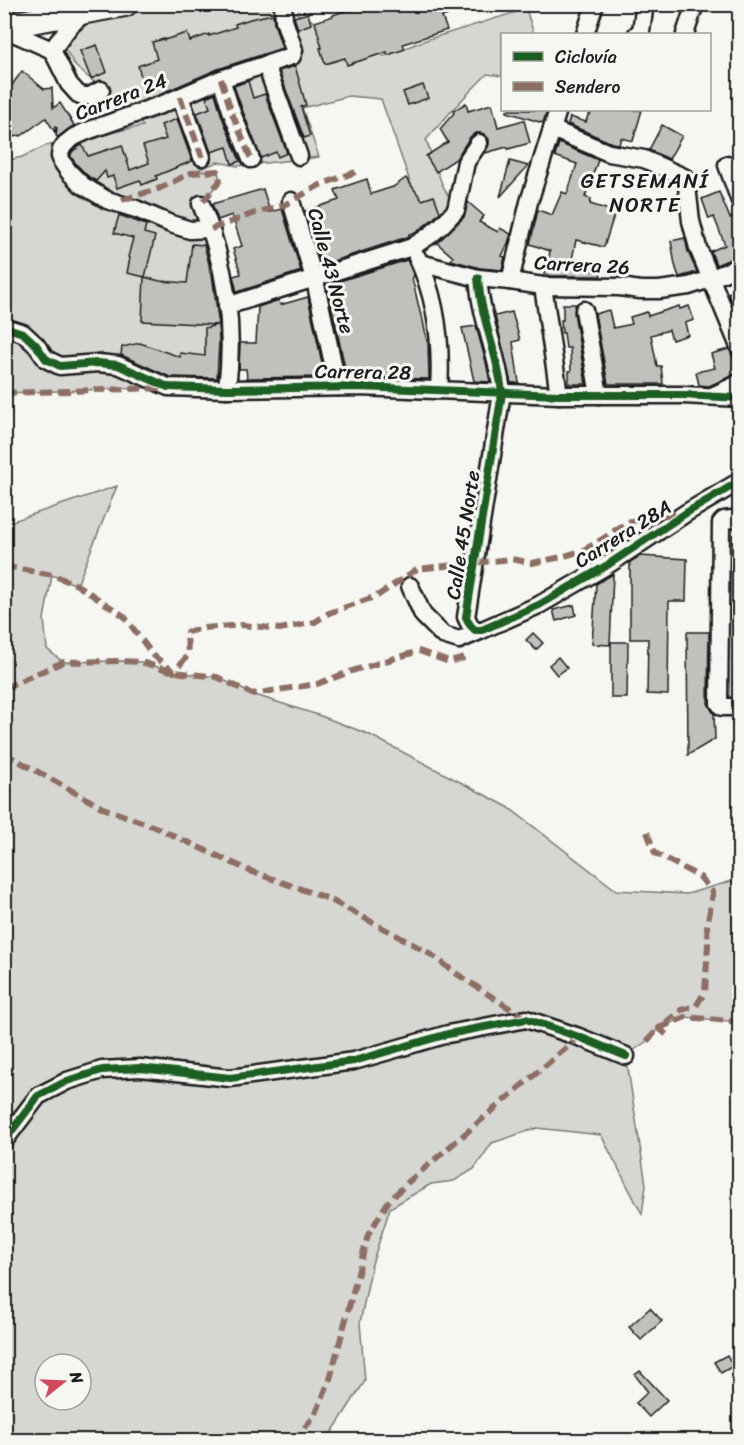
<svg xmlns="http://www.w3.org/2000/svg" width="744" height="1445" font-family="Sriracha,sans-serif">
<rect width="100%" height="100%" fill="#f6f6f2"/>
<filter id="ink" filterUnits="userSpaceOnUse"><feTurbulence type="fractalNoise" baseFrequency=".0167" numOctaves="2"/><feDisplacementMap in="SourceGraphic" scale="12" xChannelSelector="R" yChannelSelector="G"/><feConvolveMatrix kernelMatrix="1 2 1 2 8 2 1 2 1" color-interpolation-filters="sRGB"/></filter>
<g filter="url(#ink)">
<g fill="#d6d6d2" stroke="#797977" stroke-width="1.5" fill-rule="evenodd">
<polygon points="44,5 280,5 384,56 426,40 526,9 534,34 502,34 502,76 487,74 456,106 426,140 442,184 456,210 429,236 381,99 349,96 302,108 319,157 237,166 218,162 195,171 218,171 220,181 201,204 215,242 227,389 168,387 5,393 4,161 22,157 45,146 143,126 116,100 76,67 48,22"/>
<path d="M117,486L77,585L52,575L44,619L47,649L63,662L121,661L141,662L174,672L217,677L252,694L321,716L368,734L508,807L616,890L687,894L739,879V1022L686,1017L659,1028L647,1041L626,1056L646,1185L642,1214L601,1135L537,1128L492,1143L474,1169L454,1181L431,1184L390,1208L372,1264L360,1323L365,1381L327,1440H5L4,524ZM45,1364H81V1400H45Z"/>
</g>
<g fill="#c0c0bd" stroke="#1c1c1c" stroke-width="1.5">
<polygon points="348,4 474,4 474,6 442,17 447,30 403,44 405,49 388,55 387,52 347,65 345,58 325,64 320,48 322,48 315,22 333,16 333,15 350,9"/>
<polygon points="308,13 311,24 298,29 294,17"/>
<polygon points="273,14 274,23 282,48 218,69 167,91 164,81 144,87 138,66 157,59 152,42 164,39 164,40 187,33 190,41 209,34 209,36 236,27 235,24 250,19"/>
<polygon points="97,45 107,72 91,79 80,51"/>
<polygon points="295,66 306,105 301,107 310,136 304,138 279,71"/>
<polygon points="22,71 44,89 52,88 53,108 60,103 74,125 58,137 56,136 57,128 55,127 56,134 46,118 21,136 20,135 4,140 4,74 12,85"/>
<polygon points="248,81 253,98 265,94 287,153 278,157 276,152 261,158 242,109 234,86"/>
<polygon points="423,85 428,98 408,105 403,92"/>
<polygon points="215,93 222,117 240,161 232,164 227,147 211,152 197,113 210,108 206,97"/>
<polygon points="466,103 468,111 492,104 498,127 524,120 530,143 508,149 507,147 485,153 489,144 489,139 484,134 480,133 475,133 470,137 456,159 436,172 426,156 448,142 440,129 454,113 453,111"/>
<polygon points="507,110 547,110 543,123 507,112"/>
<polygon points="592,110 642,110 633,141 621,138 619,144 612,143 568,124 570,117 586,122 588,115 590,115"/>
<polygon points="177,119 192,161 156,176 157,179 142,185 140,180 117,188 113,176 107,178 105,171 96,181 89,177 77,165 71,157 71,154 73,151 82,145 88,156 122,145 130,170 149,163 143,146 166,139 161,125"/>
<polygon points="662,125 682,136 669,159 649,150"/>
<polygon points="559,143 598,160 585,197 591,199 590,204 615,212 604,247 576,240 570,269 600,271 601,276 551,276 544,274 545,268 547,268 550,251 530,244 538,210 552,215 562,192 567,194 577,164 555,156"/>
<polygon points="510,161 528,166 500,197"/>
<polygon points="406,178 422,200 434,196 440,212 434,218 415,233 409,234 409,236 407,237 321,265 305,211 339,200 335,190 346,186 367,179 371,194 393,187"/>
<polygon points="263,189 270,212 282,209 301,271 237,292 233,276 241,274 233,249 242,246 232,215 218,220 212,204"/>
<polygon points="719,192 730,218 735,216 740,227 740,255 716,265 711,251 725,245 714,217 709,219 702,199"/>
<polygon points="468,202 484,216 479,222 498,232 500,228 511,234 508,243 502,256 505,257 502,270 480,268 451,260 453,257 437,243 464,217"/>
<polygon points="119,215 146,225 144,233 155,236 145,277 127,273 130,258 128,257 133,238 114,233"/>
<polygon points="685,238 688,252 697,272 679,277 675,265 671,241"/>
<polygon points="192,244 204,245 209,264 210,272 212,274 218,319 219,342 217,378 170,377 121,355 122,347 140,343 180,357 180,353 205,356 205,328 217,325 142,321 144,277 160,281 187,283"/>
<polygon points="407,260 414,276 412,278 421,316 422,316 427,341 428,341 429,379 347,377 327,285"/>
<polygon points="740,287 740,320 728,293"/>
<polygon points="308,297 325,377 247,378 246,369 239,369 240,343 256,343 258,307 279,300 280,305"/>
<polygon points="563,304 576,304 574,312 586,384 569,384 569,371 571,371 570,348 566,348 564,333 562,333 561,320 563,320"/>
<polygon points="679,306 680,309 689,306 694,320 685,323 688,335 672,340 669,330 651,335 657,366 661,366 663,384 608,384 595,314 609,310 613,328 632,324 630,317 647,312 648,316"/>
<polygon points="512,312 520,340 513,342 519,383 511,383 495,316"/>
<polygon points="476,326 486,362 490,382 474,381 462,328"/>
<polygon points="729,349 733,357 740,359 740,372 709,386 699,385 696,372 715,368 711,354"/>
<polygon points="640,556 687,559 686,601 669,601 668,695 647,694 648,639 630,639 630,562"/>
<polygon points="613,574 610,645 592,644 596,584"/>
<polygon points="574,605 576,615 556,621 553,610"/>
<polygon points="687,632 709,632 708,703 711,709 714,714 715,739 688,755"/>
<polygon points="533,633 543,643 536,650 526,640"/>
<polygon points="611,642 628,642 627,698 611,698"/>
<polygon points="558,657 567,668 557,675 549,665"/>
<polygon points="650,1308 662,1321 641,1340 629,1327"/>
<polygon points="727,1355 733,1366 721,1373 714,1362"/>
<polygon points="640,1371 667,1400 649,1417 636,1403 648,1392 635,1375"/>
</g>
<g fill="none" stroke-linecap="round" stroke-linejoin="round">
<defs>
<g id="minor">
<polyline points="4,29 52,50 69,84 78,94 83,96 90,96 101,90"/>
<polyline points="585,34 595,4"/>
<polyline points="637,34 641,31 645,4"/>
<polyline points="685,34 695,4"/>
<polyline points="52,50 69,27 85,12"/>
<polyline points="266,65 299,156"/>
<polyline points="221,79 232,113 251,159"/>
<polyline points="180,97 202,157"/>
<polyline points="552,129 609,153 644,159 686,178 691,221 698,248 740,349"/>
<polyline points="727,165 740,201"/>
<polyline points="291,201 316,285 338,387"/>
<path d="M201,204C225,262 235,326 227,389"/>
<polyline points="211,229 190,230 171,224 136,209 107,200 82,185 69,172 62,162 60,156 61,150 65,144 74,137 87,131 163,104 221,79 292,56 294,50 284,20 283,4"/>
<path d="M417,257C437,299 442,344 439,390"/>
<polyline points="420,263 478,278 510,281 543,286 620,287 640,290 659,290 689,286 710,279 740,266"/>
<path d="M478,278C479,288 480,297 482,306C488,335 499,363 502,393L466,617L470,625L475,630H482L539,605L606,566L686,513L740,481"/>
<polyline points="510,281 529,202 558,110"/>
<polyline points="543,286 559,395"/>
<polyline points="227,306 412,247 429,236 441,226 456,210 466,162 479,143"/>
<polyline points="584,310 599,395"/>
<polyline points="4,327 23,333 36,345 46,359 60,366 98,363 118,365 168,387 227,389 359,387 559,395 683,395 740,398"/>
<polyline points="714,395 736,385 740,382"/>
<polyline points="740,518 724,520 721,523 719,703 722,707 740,707"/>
<polyline points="410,586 423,615 443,635 459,640 482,630"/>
<polyline points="4,1141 38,1096 67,1081 102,1070 140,1068 230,1078 354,1061 448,1034 526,1019 579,1037 626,1056"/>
</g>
<polyline id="highway" points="4,26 125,4"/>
</defs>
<use href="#minor" stroke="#1c1c1c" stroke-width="21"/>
<use href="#highway" stroke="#1c1c1c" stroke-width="28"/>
<use href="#minor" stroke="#f6f6f2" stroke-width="16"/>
<use href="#highway" stroke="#f6f6f2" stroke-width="24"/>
<g stroke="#8d6e63" stroke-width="6" stroke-dasharray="12 6" stroke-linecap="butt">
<polyline points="221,79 232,113 251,159"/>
<polyline points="180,97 202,157"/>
<polyline points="122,200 158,189 191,173 218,171 220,181 201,204"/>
<polyline points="211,229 258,212 284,205 320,185 361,170"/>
<polyline points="4,393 160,388"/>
<polyline points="4,566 53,575 77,585 124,616 153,655 174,672 188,655 187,632 204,628 243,625 280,629 315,622 329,613 377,596 417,569 511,559 532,563 562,557 584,550 604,538 627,522 657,516 680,514"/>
<polyline points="4,688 63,662 121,661 141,662 174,672 217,677 252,694 317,684 352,671 419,651 449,662 465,658"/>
<polyline points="4,753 103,808 155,827 250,871 329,899 429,953 457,974 526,1019"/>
<polyline points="647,832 655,853 700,877 713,893 707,927 708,945 705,992 696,1006 681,1010 659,1028 669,1037"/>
<polyline points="647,1041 659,1028 686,1017 740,1022"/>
<polyline points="291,1440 299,1434 315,1416 330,1379 368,1235 388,1202 407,1183 579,1037"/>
</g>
<defs>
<g id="cycleway">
<path d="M478,278C479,288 480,297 482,306C488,335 499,363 502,393L466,617L470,625L475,630H482L539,605L606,566L686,513L740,481"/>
<polyline points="4,327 23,333 36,345 46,359 60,366 98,363 118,365 168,387 227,389 359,387 559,395 683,395 740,398"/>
<polyline points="4,1141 38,1096 67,1081 102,1070 140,1068 230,1078 354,1061 448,1034 526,1019 579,1037 626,1056"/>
</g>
</defs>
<use href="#cycleway" stroke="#f6f6f2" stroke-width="11"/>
<use href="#cycleway" stroke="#1b5e20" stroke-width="8"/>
</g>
</g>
<g text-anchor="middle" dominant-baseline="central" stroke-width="6" stroke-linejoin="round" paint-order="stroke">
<g font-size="20" fill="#1c1c1c" stroke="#f6f6f2">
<text transform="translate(121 97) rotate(-21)">Carrera 24</text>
<text transform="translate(582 265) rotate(3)">Carrera 26</text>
<text transform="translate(331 271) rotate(75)">Calle 43 Norte</text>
<text transform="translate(363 372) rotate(1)">Carrera 28</text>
<text transform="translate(623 534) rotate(-32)">Carrera 28A</text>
<text transform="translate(463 535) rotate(-81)">Calle 45 Norte</text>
</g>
<g font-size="21" letter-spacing="1.5" fill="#1c1c1c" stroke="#f6f6f2">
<text x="645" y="181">GETSEMANÍ<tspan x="645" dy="24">NORTE</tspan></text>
</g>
</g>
<rect width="744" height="1445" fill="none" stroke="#f6f6f2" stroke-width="24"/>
<rect x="12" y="12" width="720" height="1421" fill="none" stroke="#1c1c1c" stroke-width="2" filter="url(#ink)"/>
<rect x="501" y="33" width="210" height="78" fill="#f6f6f2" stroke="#9f9f9c" stroke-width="1.5"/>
<rect x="513" y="52" width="30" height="9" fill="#1b5e20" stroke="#9f9f9c" stroke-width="1.5"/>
<text x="555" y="63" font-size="18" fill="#1c1c1c">Ciclovía</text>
<rect x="513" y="82" width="30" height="9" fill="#8d6e63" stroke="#9f9f9c" stroke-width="1.5"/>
<text x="555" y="93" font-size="18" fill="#1c1c1c">Sendero</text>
<g transform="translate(63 1382) rotate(72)"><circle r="28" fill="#f6f6f2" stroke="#9f9f9c" stroke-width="1.5"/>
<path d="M0-4.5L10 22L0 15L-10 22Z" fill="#d1495b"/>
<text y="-9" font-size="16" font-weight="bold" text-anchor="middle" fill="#1c1c1c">N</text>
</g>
</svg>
